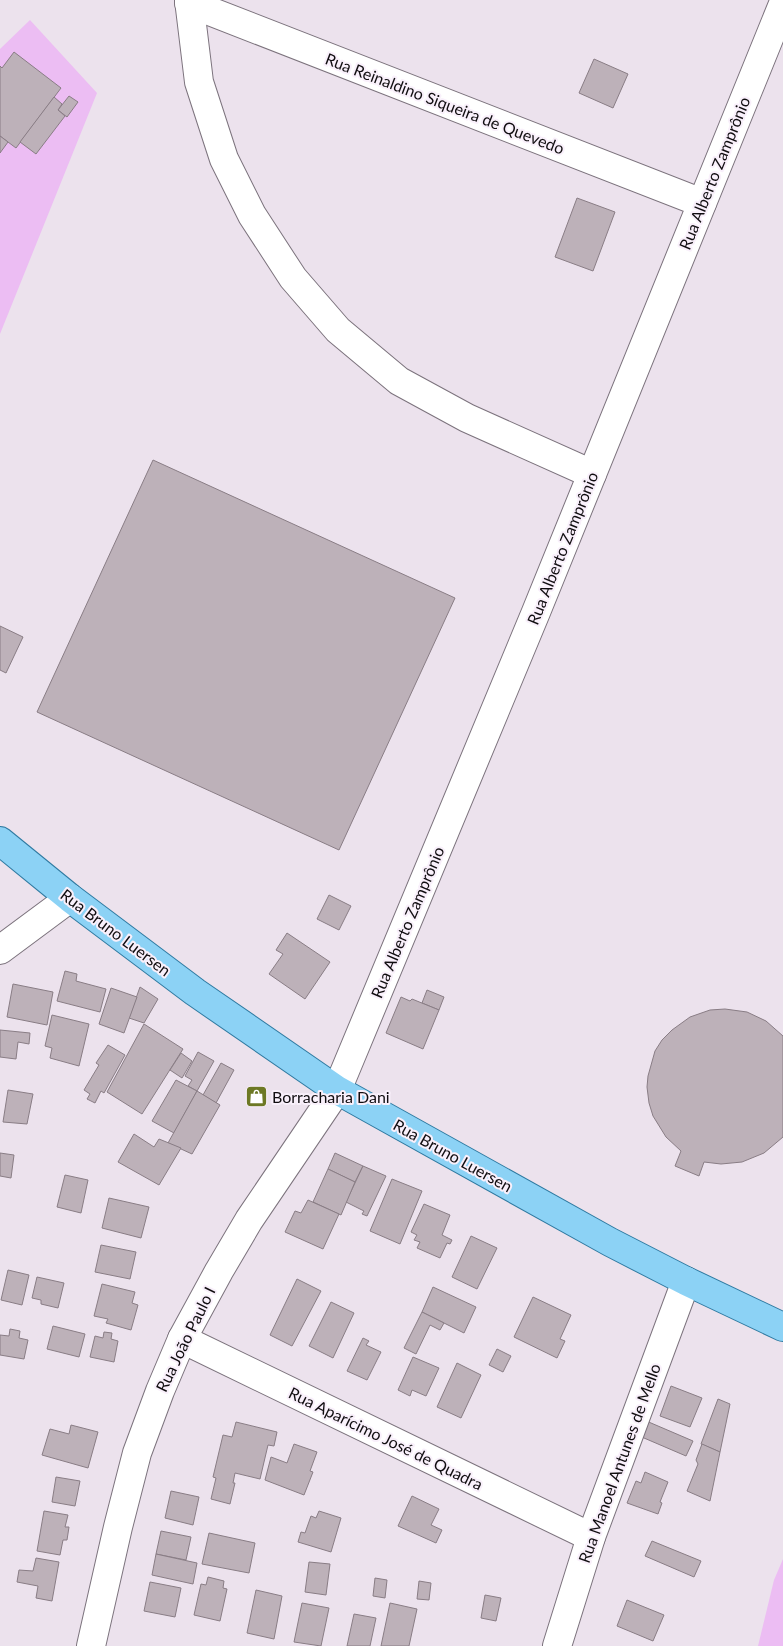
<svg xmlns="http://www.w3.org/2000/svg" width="783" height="1646" font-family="Lato,sans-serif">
<rect width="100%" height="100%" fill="#ece2ed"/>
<g fill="#ecbdf3">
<polygon points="30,20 97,93 0,334 0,49"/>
<polygon points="783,1559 783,1646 758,1646 774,1580"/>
</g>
<g fill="#bdb1b9" stroke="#897d85">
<polygon points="14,52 61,88 16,148 0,136 0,66 2,68"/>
<polygon points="594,59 628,74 613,108 579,93"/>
<polygon points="69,96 78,102 67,117 58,110"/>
<polygon points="54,97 62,104 58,110 65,116 36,154 20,142"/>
<polygon points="0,136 8,142 0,153"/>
<polygon points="577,198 615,212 593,271 555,257"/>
<polygon points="153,460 455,598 339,850 37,712"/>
<polygon points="0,626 23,637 6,673 0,670"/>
<polygon points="329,895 351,906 339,930 317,919"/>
<polygon points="287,933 330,962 305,999 269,974 283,954 276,950"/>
<polygon points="65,971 77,974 76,981 106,989 100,1012 57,1001"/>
<polygon points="13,984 53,992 47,1025 7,1017"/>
<polygon points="140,987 158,999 144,1023 129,1018"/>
<polygon points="111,988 137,997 124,1033 99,1024"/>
<polygon points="427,990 444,997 439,1010 422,1003"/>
<polygon points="401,997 410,1001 412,999 439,1010 423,1049 386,1033"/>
<polygon points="725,1009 747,1012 766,1021 783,1036 783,1137 764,1153 742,1162 721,1164 704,1162 699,1176 675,1166 681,1151 666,1137 653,1116 649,1103 647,1087 648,1076 655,1051 662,1040 672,1030 690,1017 710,1010"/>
<polygon points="52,1015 89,1024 79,1066 50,1058 52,1048 45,1046"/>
<polygon points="144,1024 183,1049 142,1114 107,1092"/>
<polygon points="0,1030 30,1033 29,1044 18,1042 16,1059 0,1057"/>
<polygon points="108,1045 125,1055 104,1093 101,1091 95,1103 87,1099 90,1094 84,1090 99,1065 96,1063"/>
<polygon points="198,1052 214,1061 197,1091 188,1086 192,1080 185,1076"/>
<polygon points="181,1053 192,1061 182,1078 170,1070"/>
<polygon points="221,1063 234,1070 216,1103 203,1095"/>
<polygon points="176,1080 197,1091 174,1133 152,1121"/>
<polygon points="8,1090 33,1094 27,1124 3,1122"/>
<polygon points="197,1091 220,1105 192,1154 168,1143"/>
<polygon points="134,1134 154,1147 159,1139 181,1148 159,1185 118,1162"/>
<polygon points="0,1153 14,1155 11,1178 0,1176"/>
<polygon points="335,1153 363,1166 355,1182 328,1169"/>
<polygon points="363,1166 386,1176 367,1216 362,1214 364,1211 346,1202"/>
<polygon points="328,1169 355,1182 341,1215 313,1202"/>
<polygon points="65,1175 88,1180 81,1213 57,1207"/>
<polygon points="392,1179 422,1191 400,1244 370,1231"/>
<polygon points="109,1198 149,1207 141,1238 102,1228"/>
<polygon points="308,1200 339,1214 323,1249 285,1232 295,1211 301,1213"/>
<polygon points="424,1204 450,1215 442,1235 452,1240 450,1244 447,1243 440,1258 417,1248 420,1242 414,1240 417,1235 411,1232"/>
<polygon points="471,1236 497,1248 477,1289 452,1277"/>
<polygon points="101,1245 136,1252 130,1279 95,1272"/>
<polygon points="8,1270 29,1275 22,1305 1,1300"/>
<polygon points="37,1277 64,1283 58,1308 41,1304 41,1300 32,1298"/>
<polygon points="297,1279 321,1291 292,1346 270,1335"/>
<polygon points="102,1284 135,1292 132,1303 138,1305 131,1330 106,1323 108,1319 94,1316"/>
<polygon points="433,1287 476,1307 464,1333 422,1312"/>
<polygon points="533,1297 571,1315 560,1339 565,1341 557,1358 514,1337"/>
<polygon points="331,1302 354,1313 333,1358 309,1346"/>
<polygon points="422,1312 444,1323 440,1330 430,1325 416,1354 404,1348"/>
<polygon points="53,1326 85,1334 79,1357 47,1349"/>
<polygon points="10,1329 20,1331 19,1338 28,1340 24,1359 0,1355 0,1335 9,1336"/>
<polygon points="104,1332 112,1333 111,1339 118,1341 114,1362 90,1357 95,1336 103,1338"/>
<polygon points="363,1338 369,1341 366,1345 381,1352 367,1380 347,1371"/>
<polygon points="497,1349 511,1356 503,1372 489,1365"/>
<polygon points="413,1357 439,1368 426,1396 412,1390 410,1396 398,1390"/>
<polygon points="457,1363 481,1375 461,1418 437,1407"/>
<polygon points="671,1386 702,1398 690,1427 660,1416"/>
<polygon points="718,1399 730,1404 720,1452 701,1444"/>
<polygon points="644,1420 693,1441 686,1456 637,1435"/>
<polygon points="236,1422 277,1432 274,1446 268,1445 260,1479 235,1473 233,1483 235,1483 230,1504 211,1499 216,1478 213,1477 223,1435 232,1437"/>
<polygon points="71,1425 98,1432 88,1468 42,1455 50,1429 69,1434"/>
<polygon points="294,1444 317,1452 310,1471 313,1472 304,1495 265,1480 271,1457 287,1463"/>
<polygon points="702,1444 720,1452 710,1501 687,1491 698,1464 696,1460"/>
<polygon points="645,1472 668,1482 660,1502 662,1503 658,1514 627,1503 636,1481 641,1483"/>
<polygon points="56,1477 80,1481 75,1506 52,1502"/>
<polygon points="171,1491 199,1497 193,1525 165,1518"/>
<polygon points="412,1496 439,1509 431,1525 442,1530 436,1543 398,1526"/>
<polygon points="44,1511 68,1515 65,1527 69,1527 67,1540 63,1540 60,1555 37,1551"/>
<polygon points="319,1511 341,1518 331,1552 298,1542 301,1532 305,1533 311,1516 316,1518"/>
<polygon points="161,1531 191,1537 186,1560 156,1554"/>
<polygon points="209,1533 255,1543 249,1573 202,1564"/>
<polygon points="652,1541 701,1561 694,1577 645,1556"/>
<polygon points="156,1554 197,1563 193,1584 152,1575"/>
<polygon points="36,1558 59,1562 52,1601 36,1598 38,1586 17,1582 19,1570 33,1571"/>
<polygon points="309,1562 330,1564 326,1595 305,1592"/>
<polygon points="208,1577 224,1581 223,1588 227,1589 220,1621 194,1615 201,1584 206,1585"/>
<polygon points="375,1578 387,1580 385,1598 373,1596"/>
<polygon points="419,1581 431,1583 429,1600 417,1599"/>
<polygon points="150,1582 181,1588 175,1617 144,1611"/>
<polygon points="256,1590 282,1596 274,1639 247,1633"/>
<polygon points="485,1595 501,1598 496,1621 481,1618"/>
<polygon points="627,1600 664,1615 653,1641 617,1626"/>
<polygon points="302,1603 329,1608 321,1646 294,1642"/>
<polygon points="390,1603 417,1609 409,1646 381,1646"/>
<polygon points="354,1614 376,1618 370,1646 347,1646"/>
</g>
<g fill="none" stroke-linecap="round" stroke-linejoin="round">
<defs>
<g id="minor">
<polyline points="189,0 199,82 224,159 252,215 293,278 338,330 399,381 467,418 592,474"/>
<polyline points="189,3 702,203"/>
<polyline points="0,950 70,898"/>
<polyline points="182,1339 591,1537"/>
<polyline points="91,1646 118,1527 137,1453 160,1391 182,1339 219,1271 249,1220 337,1090 536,612 783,4"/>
<polyline points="557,1646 591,1537 686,1281"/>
</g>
<polyline id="major" points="0,841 70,898 195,992 337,1090 610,1242 686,1281 783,1327"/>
</defs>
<use href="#minor" stroke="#7c737d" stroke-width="30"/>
<use href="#major" stroke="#2f7aa1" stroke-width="30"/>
<use href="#minor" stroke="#fff" stroke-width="28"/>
<use href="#major" stroke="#8cd2f5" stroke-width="28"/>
</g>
<defs>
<symbol id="shop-square" viewBox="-11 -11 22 22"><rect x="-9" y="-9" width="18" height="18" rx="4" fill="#6d7824" stroke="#f9f0fb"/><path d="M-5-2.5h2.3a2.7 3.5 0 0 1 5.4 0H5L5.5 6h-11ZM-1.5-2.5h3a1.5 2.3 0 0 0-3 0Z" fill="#fff"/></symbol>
</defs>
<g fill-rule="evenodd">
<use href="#shop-square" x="244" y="1084" width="25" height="25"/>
</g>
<g text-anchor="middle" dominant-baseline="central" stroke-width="4" stroke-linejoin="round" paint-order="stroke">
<g font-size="16" fill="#100d10" stroke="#f9f0fb">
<text transform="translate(445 103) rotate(21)">Rua Reinaldino Siqueira de Quevedo</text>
<text transform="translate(714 173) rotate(-68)">Rua Alberto Zamprônio</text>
<text transform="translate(562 548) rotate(-68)">Rua Alberto Zamprônio</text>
<text transform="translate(407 922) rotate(-67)">Rua Alberto Zamprônio</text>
<text transform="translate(116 932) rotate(37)">Rua Bruno Luersen</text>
<text transform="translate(453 1155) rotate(29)">Rua Bruno Luersen</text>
<text transform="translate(185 1339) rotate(-64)">Rua João Paulo I</text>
<text transform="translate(386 1438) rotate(26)">Rua Aparícimo José de Quadra</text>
<text transform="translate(619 1463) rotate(-70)">Rua Manoel Antunes de Mello</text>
</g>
<g font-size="16" fill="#100d10" stroke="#f9f0fb" text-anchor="start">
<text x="272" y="1096">Borracharia Dani</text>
</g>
</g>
</svg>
